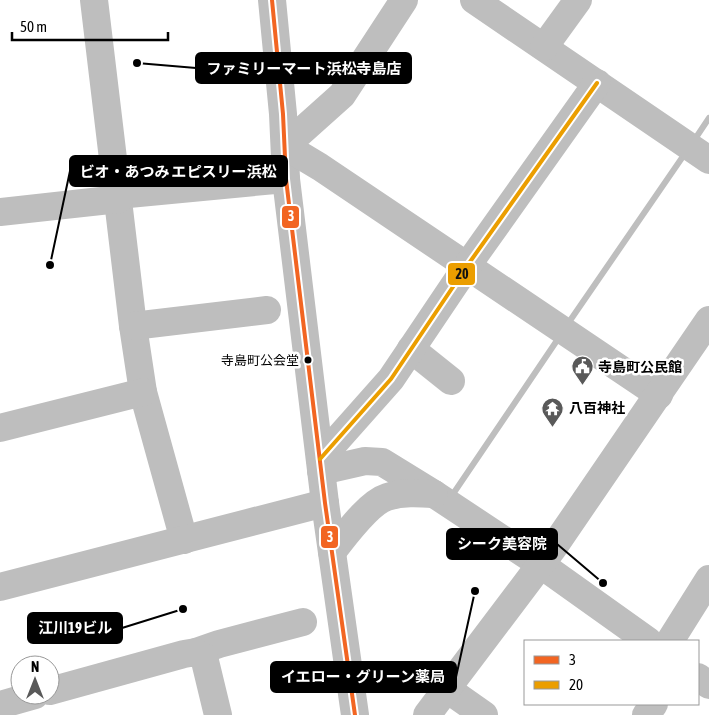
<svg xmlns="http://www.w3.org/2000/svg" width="709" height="715" font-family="'Asap Condensed','Noto Sans JP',sans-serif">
<rect width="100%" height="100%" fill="#fff"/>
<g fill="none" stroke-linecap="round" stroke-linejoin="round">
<g stroke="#bebebe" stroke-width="6">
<polyline points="693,142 709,118"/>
<polyline points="567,325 686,152"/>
<polyline points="453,494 560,336"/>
</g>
<g stroke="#bebebe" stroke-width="28">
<polyline points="94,0 133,326 143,392 184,540"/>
<polyline points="272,0 283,114 286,179 325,503 355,715"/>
<polyline points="404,0 342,95 285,146 320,167 659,395"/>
<polyline points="474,0 709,160"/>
<polyline points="544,47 578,0"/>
<polyline points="118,195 286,179"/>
<polyline points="0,212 119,199"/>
<polyline points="133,326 267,310"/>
<polyline points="411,349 451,381"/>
<polyline points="0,428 143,392"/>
<polyline points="320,459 391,379 467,266 597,83"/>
<polyline points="321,471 365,461 382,462 434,494 540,564 648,641"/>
<path d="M332,552C345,536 368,503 387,497C402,492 418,493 434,494"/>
<polyline points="0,587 325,503"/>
<polyline points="670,641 709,579"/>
<polyline points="196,652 219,644 303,622"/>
<polyline points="698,677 709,685"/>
<polyline points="447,689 484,715"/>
<polyline points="50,691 184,654 196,652 204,657 218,715"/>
<polyline points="0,705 35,695"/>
<polyline points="427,715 553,548 709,320"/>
<polyline points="646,715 654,704"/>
</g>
<defs>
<polyline id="bus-1" points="272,0 283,114 286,179 325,503 355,715"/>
<polyline id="bus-2" points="320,459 391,379 467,266 597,83"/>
</defs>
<use href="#bus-1" stroke="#fff" stroke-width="8"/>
<use href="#bus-2" stroke="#fff" stroke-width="8"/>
<use href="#bus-1" stroke="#f26522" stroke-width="4"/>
<use href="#bus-2" stroke="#eb9e00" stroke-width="4"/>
</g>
<defs>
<symbol id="civic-pin" viewBox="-11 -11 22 30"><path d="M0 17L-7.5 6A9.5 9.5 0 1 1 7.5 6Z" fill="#595959" stroke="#fff"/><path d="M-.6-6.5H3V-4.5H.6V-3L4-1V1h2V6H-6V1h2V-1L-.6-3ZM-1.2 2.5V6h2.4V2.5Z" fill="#fff"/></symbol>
<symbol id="temple-pin" viewBox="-11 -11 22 30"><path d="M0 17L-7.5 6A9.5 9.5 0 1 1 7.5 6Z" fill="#595959" stroke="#fff"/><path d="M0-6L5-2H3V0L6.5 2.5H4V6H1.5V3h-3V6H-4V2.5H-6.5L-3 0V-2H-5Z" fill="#fff"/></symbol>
</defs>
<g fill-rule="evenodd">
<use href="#civic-pin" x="570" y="354" width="25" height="34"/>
<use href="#temple-pin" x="540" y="396" width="25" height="34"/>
</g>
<circle fill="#000" stroke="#fff" stroke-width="2" cx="308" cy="360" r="4.5"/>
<g text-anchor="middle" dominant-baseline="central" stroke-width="5" stroke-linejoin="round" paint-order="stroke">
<g font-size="13" fill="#000" stroke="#fff" text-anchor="end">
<text x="299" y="360">寺島町公会堂</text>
</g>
<g font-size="14" font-weight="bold" fill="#000" stroke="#fff" text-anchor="start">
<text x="598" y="367">寺島町公民館</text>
<text x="569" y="408">八百神社</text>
</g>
</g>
<path fill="none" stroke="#000" stroke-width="2" d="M137 63L196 68M50 265L70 171M603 583L557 544M183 609L122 628M475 591L456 677"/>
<g fill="#000" stroke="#fff" stroke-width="2">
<circle cx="137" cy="63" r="5"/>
<circle cx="50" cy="265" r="5"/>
<circle cx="603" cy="583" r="5"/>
<circle cx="183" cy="609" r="5"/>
<circle cx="475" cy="591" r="5"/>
</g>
<g fill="#000" stroke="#000" stroke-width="2">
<rect x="196" y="53" width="215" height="30" rx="5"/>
<rect x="70" y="156" width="217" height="30" rx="5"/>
<rect x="447" y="529" width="110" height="30" rx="5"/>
<rect x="28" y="613" width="94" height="30" rx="5"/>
<rect x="271" y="662" width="185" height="30" rx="5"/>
</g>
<g font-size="15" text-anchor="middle" font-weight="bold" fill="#fff">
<text x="304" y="74">ファミリーマート浜松寺島店</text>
<text x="178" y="177">ビオ・あつみ エピスリー浜松</text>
<text x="502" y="549">シーク美容院</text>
<text x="75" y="633">江川19ビル</text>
<text x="363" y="682">イエロー・グリーン薬局</text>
</g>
<g stroke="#fff" stroke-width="2">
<rect x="281" y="205" width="19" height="24" rx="5" fill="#f26522"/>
<rect x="447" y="262" width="29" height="24" rx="5" fill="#eb9e00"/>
<rect x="320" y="525" width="19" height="24" rx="5" fill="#f26522"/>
</g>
<g font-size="14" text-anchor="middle" font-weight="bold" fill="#fff">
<text x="291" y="221">3</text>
<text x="330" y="542">3</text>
</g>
<g font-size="14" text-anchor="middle" font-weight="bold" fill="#111">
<text x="462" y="279">20</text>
</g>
<rect x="524" y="640" width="175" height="65" fill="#ffffff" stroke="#999999"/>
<rect x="534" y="656" width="25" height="8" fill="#f26522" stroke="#999999"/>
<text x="569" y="665" font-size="15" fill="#000000">3</text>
<rect x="534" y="681" width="25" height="8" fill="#eb9e00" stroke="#999999"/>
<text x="569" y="690" font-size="15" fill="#000000">20</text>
<g transform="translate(35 680)"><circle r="24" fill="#ffffff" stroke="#999999"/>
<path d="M0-4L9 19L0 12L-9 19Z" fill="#595959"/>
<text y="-8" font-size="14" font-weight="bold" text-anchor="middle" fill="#000000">N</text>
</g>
<path d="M12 32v8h156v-8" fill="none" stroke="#000000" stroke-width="2.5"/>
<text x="20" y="32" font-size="15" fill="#000000" stroke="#ffffff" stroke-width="4" paint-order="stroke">50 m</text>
</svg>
